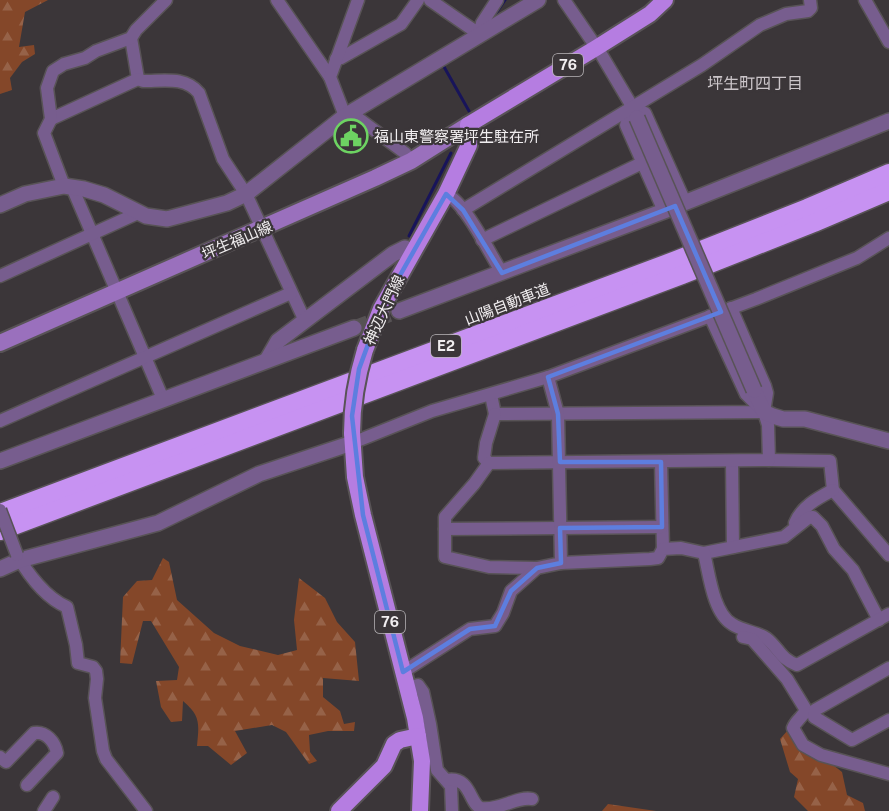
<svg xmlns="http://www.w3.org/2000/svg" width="889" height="811" font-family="'Public Sans','Noto Sans JP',sans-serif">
<defs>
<pattern id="forest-firs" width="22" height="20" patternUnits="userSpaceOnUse" patternTransform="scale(1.5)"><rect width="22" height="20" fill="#844729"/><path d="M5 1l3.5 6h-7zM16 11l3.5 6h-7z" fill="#966248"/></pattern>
</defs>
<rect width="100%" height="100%" fill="#3b3639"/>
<g fill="url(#forest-firs)">
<polygon points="0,0 48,0 25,12 19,47 34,45 35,54 22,62 10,78 12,90 0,94"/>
<path d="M163,558L169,562L177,600L214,633L240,646L278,655L297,650L294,620L299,578L325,598L337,622L355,642L359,681L323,678V697L340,711L344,724L355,722L354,731H328L309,735L310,752L317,761L309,764L286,732L272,725L235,731L247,753L231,765L208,746H197C199,724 201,716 183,701L182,721L171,722L161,707L156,681L177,680L179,667L151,621H143L132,664L120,663L123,597L137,581L152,580Z"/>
<polygon points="788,730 842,772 847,795 863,803 865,811 808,811 794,797 798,779 790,772 780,739"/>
<polygon points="608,804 656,811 602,811"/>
</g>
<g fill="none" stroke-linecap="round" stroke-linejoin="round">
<g stroke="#18145a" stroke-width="3">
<polyline points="492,19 505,0"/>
<polyline points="445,64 443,65 469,111"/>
<polyline points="409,236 451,153"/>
</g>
<polyline stroke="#565254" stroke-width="15" stroke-dasharray="15 8" stroke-linecap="butt" points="354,328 399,311"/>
<defs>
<g id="minor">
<polyline points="277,0 330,77"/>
<polyline points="430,0 479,34 482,23 497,0"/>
<polyline points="564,0 601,54 633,108 645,113 685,202"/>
<polyline points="865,0 889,42"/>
<polyline points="131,38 138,79"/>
<polyline points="336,59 341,58 401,24 418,0"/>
<polyline points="633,108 626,125 664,211"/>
<polyline points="351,113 405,153 411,161"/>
<polyline points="345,116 330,77 358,0"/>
<path d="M51,119L138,79L143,81C164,81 185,76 199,93L223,159L246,194L305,321"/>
<polyline points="64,186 44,133 51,119 47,88 53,71 64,64 85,58 96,51 131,38 136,30 166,0"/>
<polyline points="72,187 163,399"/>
<path d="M446,194C465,202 490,254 502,273"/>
<polyline points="463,210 702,65 760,25 786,14 808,11 811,8 810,0"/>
<polyline points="482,240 644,162"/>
<polyline points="0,276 138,213"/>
<polyline points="491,395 495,414 764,412 767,393 765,386 731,308"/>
<polyline points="0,421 291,293"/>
<polyline points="352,443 432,411 548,377 756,299 857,258 889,238"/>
<polyline points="769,460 830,461 833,490 889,555"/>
<polyline points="732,461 733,547"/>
<polyline points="661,462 663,549"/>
<polyline points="489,463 484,458 486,443 495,414"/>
<path d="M795,523C802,506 818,498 833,490"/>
<polyline points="445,529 662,527"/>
<polyline points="704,553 784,537 808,518 813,517 822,526 834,549 853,570 879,620"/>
<path d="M17,555C28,574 46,598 67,607L76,645L78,663L93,667L96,671L97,679L95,698L103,751L106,759L146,811"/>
<path d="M561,563L650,559L658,558L663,549L681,548L704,553C709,573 713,613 732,624C742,631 760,633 766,638C779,648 780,659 797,665L889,614"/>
<polyline points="537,568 489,567 445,557 445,517 474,484 489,463 769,460 768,425 764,412 746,394 710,316"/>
<path d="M743,637L752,639L787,679L806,710C802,718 796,720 793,728L803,745L821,755L889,774"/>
<polyline points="889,668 815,710 814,717 852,740 889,720"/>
<polyline points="403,672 470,629 495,626 503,613 511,591 537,568 561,563 558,414 548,377"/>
<polyline points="407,688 418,685 423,692 430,724 437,770 451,786 452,811"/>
<path d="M0,757L6,762L34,733C46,731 55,742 57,753L27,785"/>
<path d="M447,780C471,776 469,804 481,808C499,811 517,796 532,799"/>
<polyline points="44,811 53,797"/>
</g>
<g id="tertiary">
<polyline points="0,205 25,194 64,186 84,189 104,195 146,216 167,219 227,203 246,194 345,116 538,0"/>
<polyline points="399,311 664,211 889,121"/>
<polyline points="267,360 278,341 393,254 405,248 413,252"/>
<polyline points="754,390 764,412 773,416 783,419 805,419 889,441"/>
<polyline points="0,461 354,328"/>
<polyline points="0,569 20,560 158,523 259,474 352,443"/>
</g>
<polyline id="secondary" points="0,343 375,178 411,161 468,125"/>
<g id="primary">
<polyline points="365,350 381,309 446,194 469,145 468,125 596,48 650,14 665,0"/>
<polyline points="352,433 355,477 363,515 415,718 422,761 420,811"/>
<polyline points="339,811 384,766 394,744 400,740 418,736"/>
</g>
<g id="motorway">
<polyline points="0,513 676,260 807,208 889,173"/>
<polyline points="0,531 682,275 814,223 889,191"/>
</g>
</defs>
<use href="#minor" stroke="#585356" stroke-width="15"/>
<use href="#tertiary" stroke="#585356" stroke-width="18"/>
<use href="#secondary" stroke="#585356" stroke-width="20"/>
<use href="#primary" stroke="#585356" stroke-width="20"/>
<use href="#motorway" stroke="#585356" stroke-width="21"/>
<use href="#minor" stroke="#775d8e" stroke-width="12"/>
<use href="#tertiary" stroke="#775d8e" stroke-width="15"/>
<use href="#secondary" stroke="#9a70bd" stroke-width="16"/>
<use href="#primary" stroke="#b57de1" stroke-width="16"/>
<use href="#motorway" stroke="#c792f2" stroke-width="18"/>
<defs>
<polyline id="minor-bridge" points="0,510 17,555"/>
<polyline id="tertiary-bridge" points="637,118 754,390"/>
<path id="primary-bridge" d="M352,433C352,405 357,376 365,350"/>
</defs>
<use href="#minor-bridge" stroke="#585356" stroke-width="15" stroke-linecap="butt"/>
<use href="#tertiary-bridge" stroke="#585356" stroke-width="18" stroke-linecap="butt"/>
<use href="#primary-bridge" stroke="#585356" stroke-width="20" stroke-linecap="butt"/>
<use href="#minor-bridge" stroke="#775d8e" stroke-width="12"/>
<use href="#tertiary-bridge" stroke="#775d8e" stroke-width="15"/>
<use href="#primary-bridge" stroke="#b57de1" stroke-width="16"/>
</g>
<path fill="none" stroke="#5d7edf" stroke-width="4.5" stroke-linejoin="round" d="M446,194L463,210L502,273L675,206L721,312L548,377L558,414L560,462H661L662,527L560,528L561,563L537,568L511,591L495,626L470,629L403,672L363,515L352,416L359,369L381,309Z"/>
<defs>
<symbol id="civic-ring" viewBox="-11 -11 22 22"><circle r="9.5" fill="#3b3639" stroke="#6dd362" stroke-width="1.5"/><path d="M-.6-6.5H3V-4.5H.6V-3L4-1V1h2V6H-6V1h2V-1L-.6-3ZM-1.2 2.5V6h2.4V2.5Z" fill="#6dd362"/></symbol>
</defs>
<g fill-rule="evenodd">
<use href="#civic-ring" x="332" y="117" width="38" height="38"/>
</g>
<g text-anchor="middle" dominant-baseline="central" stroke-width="4.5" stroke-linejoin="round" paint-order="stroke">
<g fill="#3b3639" stroke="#bab7b9" stroke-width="1.5">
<rect x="553" y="54" width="30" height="22" rx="4.5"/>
<rect x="431" y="335" width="30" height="22" rx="4.5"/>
<rect x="375" y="611" width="30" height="22" rx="4.5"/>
</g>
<g font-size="14" font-weight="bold" fill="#f1eef0">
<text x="568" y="65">76</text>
<text x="446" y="346">E2</text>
<text x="390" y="622">76</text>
</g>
<g font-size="15" fill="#f1eef0" stroke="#3b3639" text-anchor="start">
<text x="374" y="136">福山東警察署坪生駐在所</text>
</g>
<g font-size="15" fill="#f1eef0" stroke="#3b3639">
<text transform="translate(237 240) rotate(-23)">坪生福山線</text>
<text transform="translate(507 304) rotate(-21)">山陽自動車道</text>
<text transform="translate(384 310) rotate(-65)">神辺大門線</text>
</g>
<g font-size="16" fill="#ccc6ca" stroke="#3b3639">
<text x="755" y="83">坪生町四丁目</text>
</g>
</g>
</svg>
